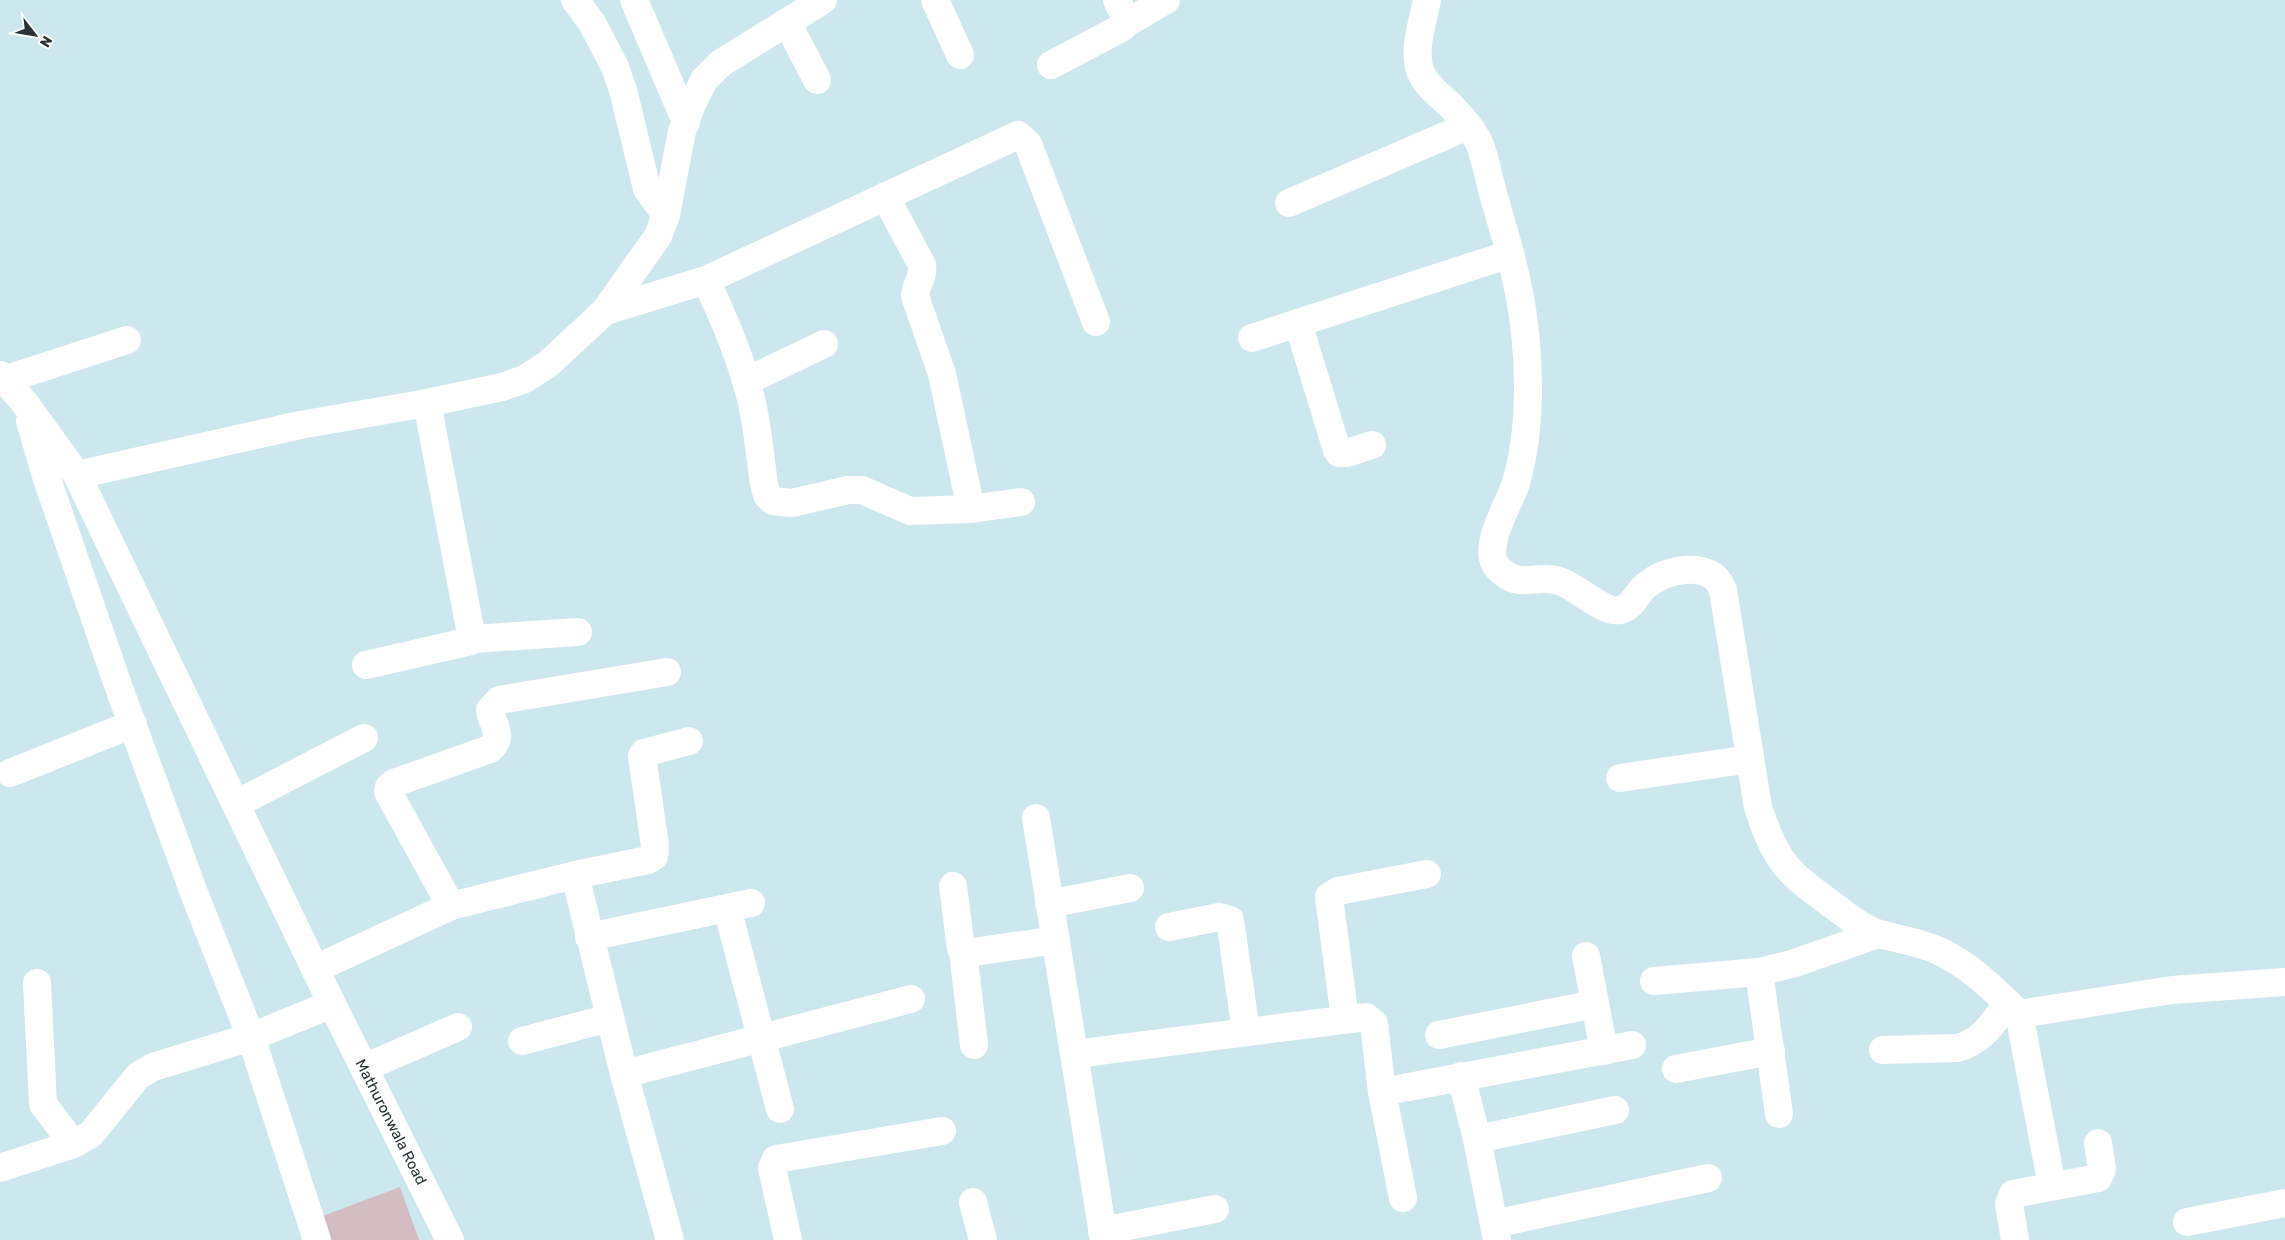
<svg xmlns="http://www.w3.org/2000/svg" width="2285" height="1240" font-family="Rubik,sans-serif">
<rect width="100%" height="100%" fill="#cde7ee"/>
<polygon fill="#d4bcc3" points="400,1187 419,1240 329,1240 320,1217"/>
<g fill="none" stroke-linecap="round" stroke-linejoin="round">
<g stroke="#fff" stroke-width="28">
<polyline points="575,0 592,23 615,67 623,90 647,189 666,215"/>
<polyline points="634,0 686,122"/>
<polyline points="935,0 960,55"/>
<path d="M1427,0C1423,22 1412,51 1421,73C1426,85 1440,96 1450,105C1460,116 1473,129 1479,143C1486,159 1489,179 1494,197C1506,238 1519,281 1524,324C1530,375 1530,434 1516,483C1509,505 1480,549 1498,568C1520,591 1534,573 1559,581C1577,586 1603,614 1620,610C1634,607 1637,591 1648,584C1664,571 1695,564 1713,576C1718,579 1721,586 1723,590L1758,807C1777,866 1789,873 1838,909C1850,918 1865,930 1880,934C1900,940 1920,942 1939,951C1971,966 1994,990 2019,1014L2172,990L2285,982"/>
<polyline points="787,22 817,80"/>
<polyline points="1125,24 1166,0"/>
<polyline points="1051,65 1123,27 1126,20 1117,0"/>
<path d="M885,196L922,265C924,278 915,285 915,296L942,374L971,509"/>
<polyline points="1289,203 1468,126"/>
<path d="M706,280C721,313 736,346 746,381C757,415 759,450 764,484L767,495L773,501L792,503L848,490H862L910,511L971,509L1021,502"/>
<polyline points="605,311 706,280 1018,135 1028,144 1096,322"/>
<polyline points="1298,323 1337,450 1339,453 1347,453 1372,445"/>
<polyline points="1252,338 1510,254"/>
<polyline points="0,375 24,402 77,475 332,1004 450,1240"/>
<polyline points="4,380 127,340"/>
<polyline points="747,381 824,344"/>
<polyline points="427,403 472,639"/>
<polyline points="30,421 47,479 119,688 194,893 251,1037 317,1240"/>
<polyline points="77,475 300,425 427,403 502,387 525,379 548,364 605,311 658,236 666,215 682,131 692,104 704,80 721,63 823,0"/>
<polyline points="366,665 471,641 472,639 578,632"/>
<path d="M667,672L499,700L490,710C492,725 505,736 490,749L394,783L389,787L388,792L451,906L575,875L648,860L654,856L655,846L642,756L644,753L689,741"/>
<polyline points="10,773 133,724"/>
<polyline points="1620,778 1750,759"/>
<polyline points="236,804 364,738"/>
<polyline points="1036,818 1104,1240"/>
<polyline points="575,875 624,1074 670,1240"/>
<polyline points="953,886 961,949 966,953 1056,940"/>
<polyline points="1049,904 1130,888"/>
<polyline points="727,908 780,1109"/>
<polyline points="1169,927 1219,917 1230,920 1246,1032"/>
<polyline points="589,937 751,903"/>
<polyline points="963,951 974,1045"/>
<polyline points="1586,956 1604,1051"/>
<polyline points="315,969 451,906"/>
<polyline points="1759,972 1779,1114"/>
<polyline points="1654,981 1759,972 1792,964 1878,934"/>
<polyline points="37,983 43,1104 64,1132 68,1146"/>
<polyline points="2019,1014 2052,1185"/>
<polyline points="1345,1019 1329,897 1338,891 1427,874"/>
<polyline points="1439,1035 1595,1004"/>
<polyline points="522,1041 610,1018"/>
<path d="M1883,1050L1957,1048C1983,1041 1992,1024 2008,1003"/>
<polyline points="1075,1054 1366,1017 1374,1024 1382,1092 1403,1198"/>
<polyline points="364,1068 458,1027"/>
<polyline points="1676,1069 1771,1051"/>
<polyline points="624,1074 911,999"/>
<polyline points="1461,1076 1477,1139 1497,1240"/>
<polyline points="1382,1092 1632,1045"/>
<polyline points="1477,1139 1615,1110"/>
<polyline points="0,1168 74,1144 91,1134 138,1076 153,1067 251,1037 332,1004"/>
<polyline points="973,1202 983,1240"/>
<polyline points="2187,1222 2285,1203"/>
<polyline points="1494,1224 1708,1178"/>
<polyline points="1102,1231 1215,1209"/>
<polyline points="788,1240 772,1168 776,1159 942,1131"/>
<polyline points="2015,1240 2009,1204 2013,1194 2098,1178 2102,1169 2098,1143"/>
</g>
</g>
<g text-anchor="middle" dominant-baseline="central" stroke-width="5" stroke-linejoin="round" paint-order="stroke">
<g font-size="15" fill="#293336" stroke="#fff">
<text transform="translate(391 1122) rotate(63)">Mathuronwala Road</text>
</g>
</g>
<g transform="translate(35 35) rotate(121)" stroke="#ffffff" stroke-width="4" paint-order="stroke">
<path d="M0-4L9 19L0 12L-9 19Z" fill="#293336"/>
<text y="-8" font-size="14" font-weight="bold" text-anchor="middle" fill="#293336">N</text>
</g>
</svg>
